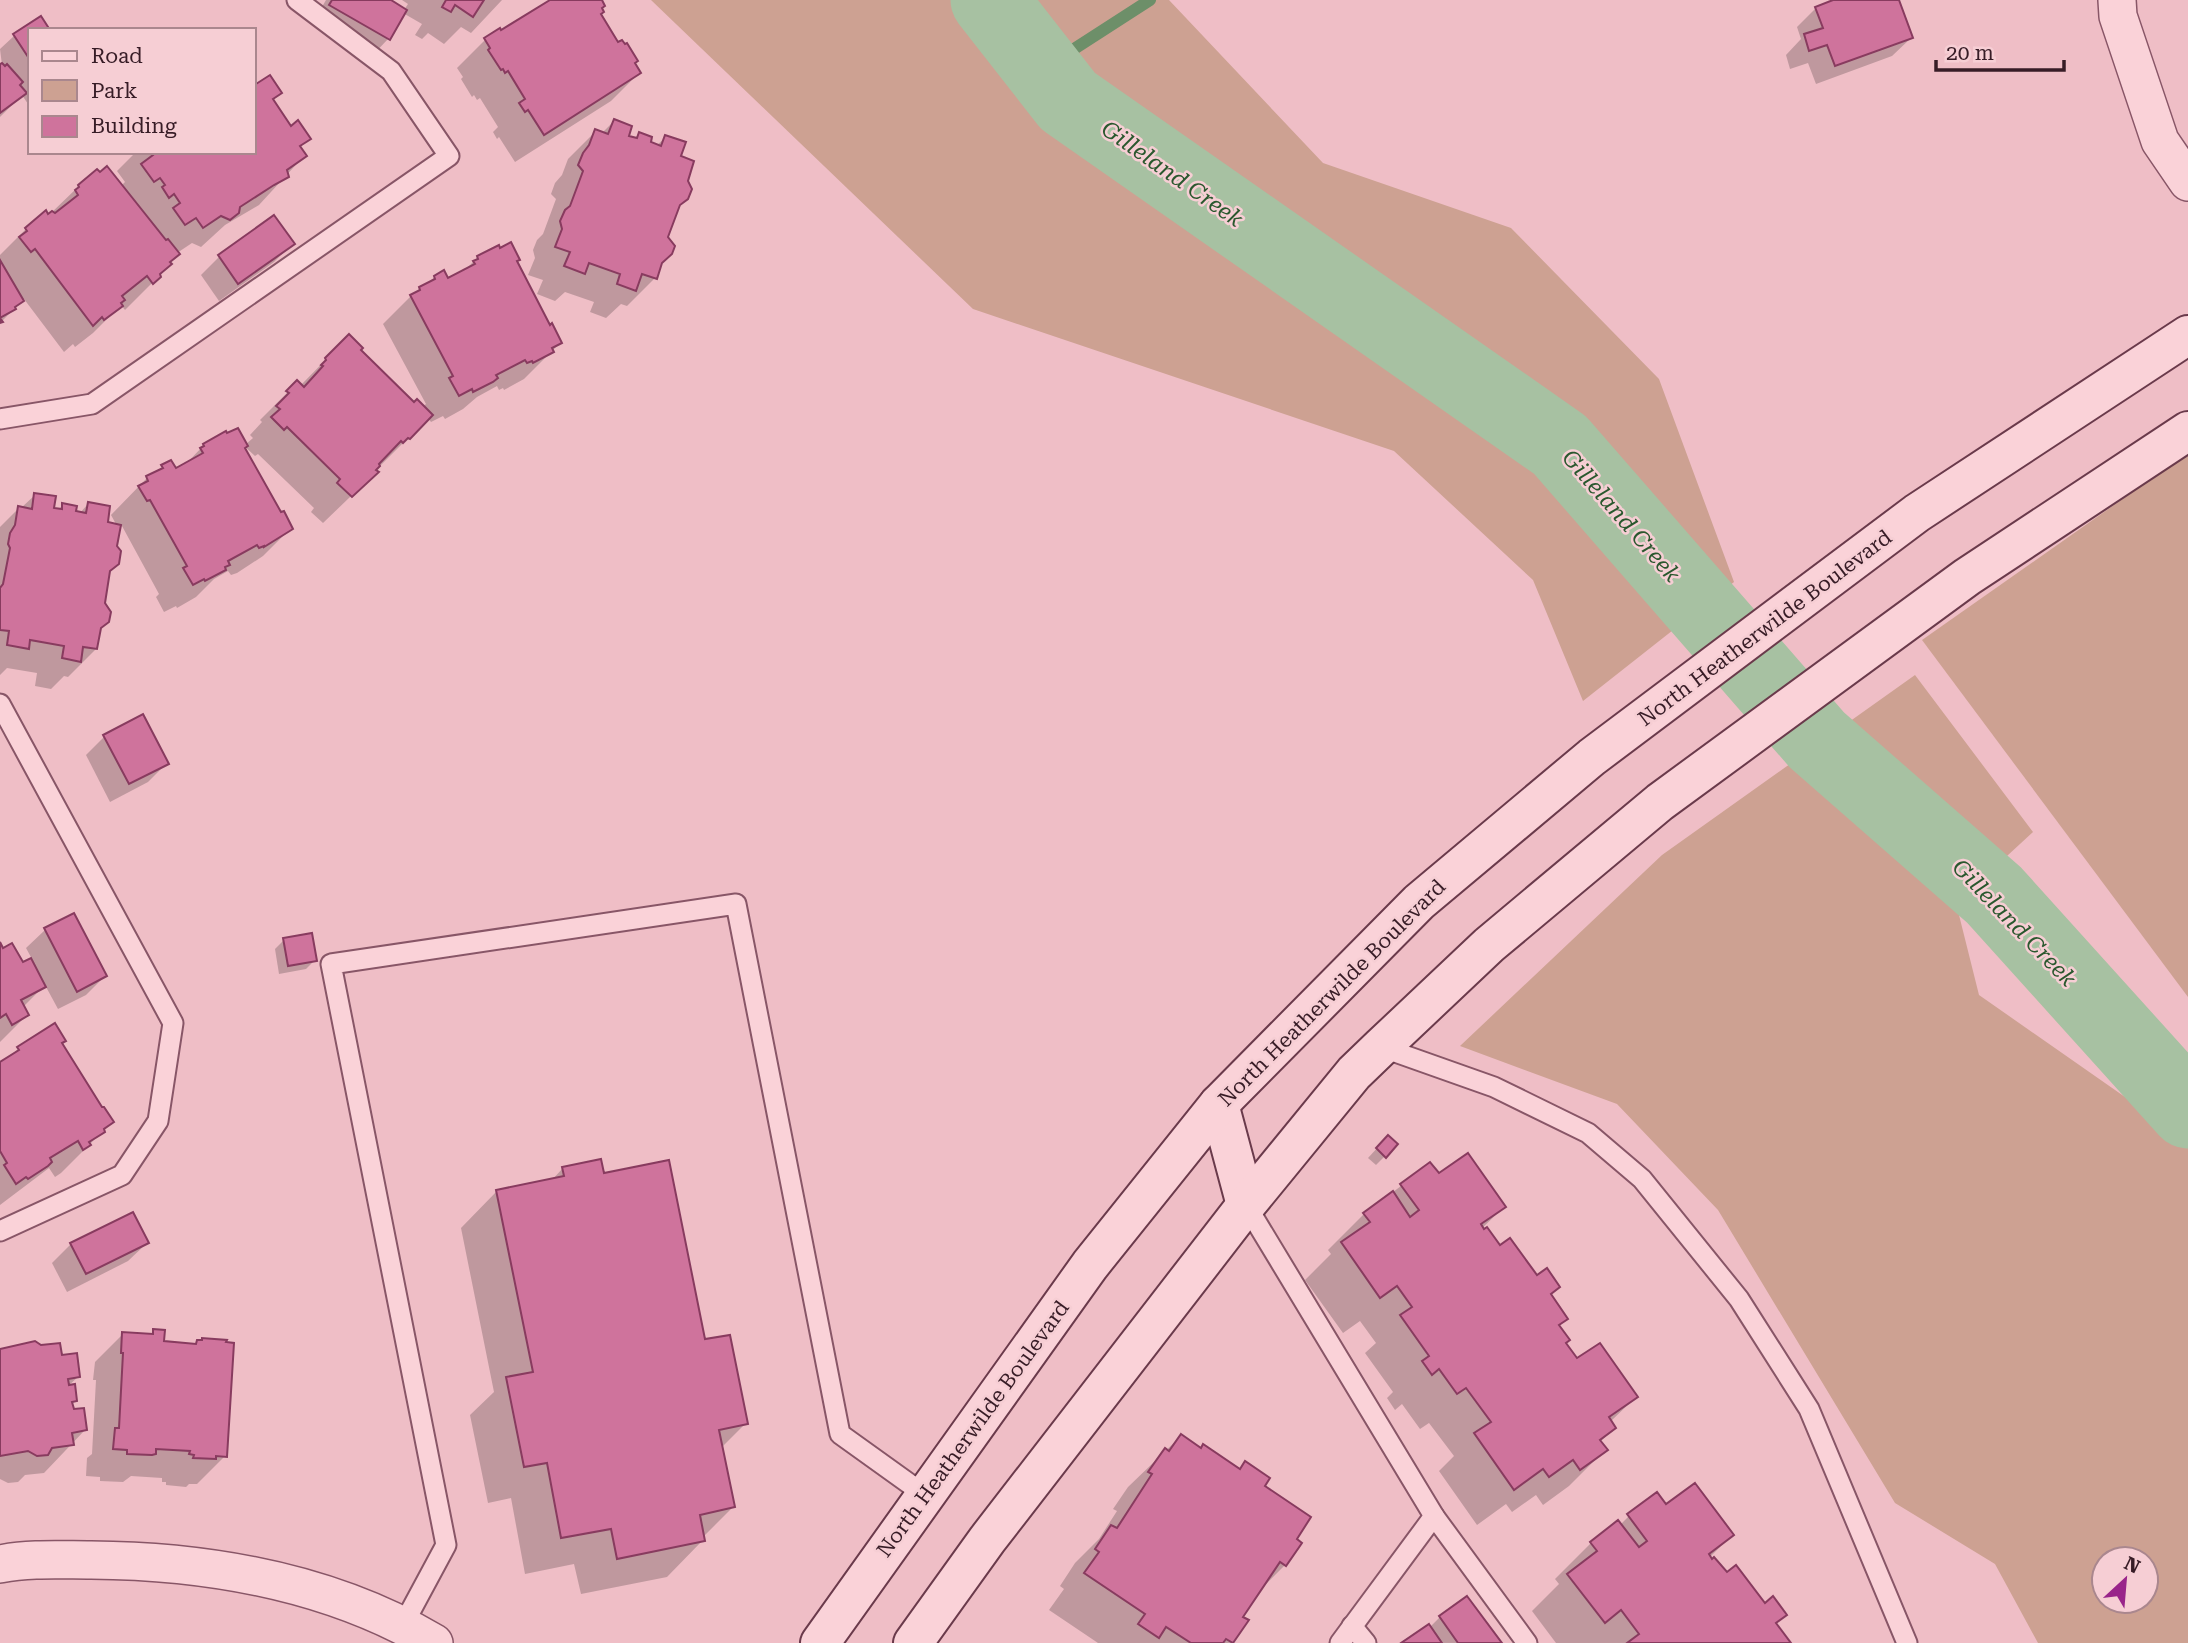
<svg xmlns="http://www.w3.org/2000/svg" width="2188" height="1643" font-family="'Roboto Serif',serif">
<rect width="100%" height="100%" fill="#efbec6"/>
<g fill="#cda192" fill-rule="evenodd">
<polygon points="651,0 1169,0 1323,163 1511,228 1659,379 1734,582 1583,701 1533,580 1394,451 973,309"/>
<polygon points="2188,453 2188,997 1922,640"/>
<path d="M1915,675L2033,832L1956,903L1979,995L2188,1141V1643H2038L1995,1564L1895,1503L1718,1210L1617,1104L1460,1046L1662,855ZM2146,1559V1601H2104V1559Z"/>
</g>
<g fill="#0003">
<polygon points="326,0 387,0 404,10 408,4 402,0 502,0 471,33 461,27 444,44 428,33 422,39 415,35 422,24 403,13 388,39 370,58 312,24"/>
<polygon points="553,0 600,0 599,15 639,73 611,101 515,162 499,137 497,139 493,132 498,127 480,98 477,100 474,95 472,97 461,79 463,77 457,68 485,40 501,33"/>
<polygon points="1838,0 1897,0 1911,38 1892,56 1816,84 1808,63 1790,69 1786,55 1801,39 1797,27 1816,8"/>
<polygon points="41,18 30,30 30,107 22,95 0,117 0,66 2,65 0,49 14,36"/>
<polygon points="254,84 255,87 279,93 272,101 290,128 308,138 299,148 304,156 259,205 225,225 201,247 192,243 177,253 159,276 125,310 121,305 93,333 75,347 73,344 64,352 24,299 0,323 0,255 26,229 46,213 48,216 79,186 121,186 125,182 117,171 136,152 149,152 157,163 254,152"/>
<polygon points="614,121 626,137 635,139 640,134 648,144 656,146 666,137 678,157 677,208 666,237 655,278 627,306 621,304 606,318 590,312 594,302 565,292 555,301 537,294 543,280 528,275 535,258 533,250 537,240 543,234 556,199 551,194 555,183 562,175 568,159 596,131 602,133"/>
<polygon points="292,244 274,262 219,301 201,275 219,257"/>
<polygon points="511,244 518,259 516,261 549,327 551,326 560,343 524,379 504,390 503,388 499,390 497,386 477,397 463,409 445,419 443,416 431,422 428,418 380,466 378,465 374,470 376,472 323,523 311,512 314,508 258,454 255,456 242,444 280,514 283,513 291,528 263,556 237,573 231,575 228,571 214,579 196,597 177,608 176,606 164,612 156,597 159,594 122,526 118,528 115,546 119,552 117,563 108,572 103,603 109,612 107,621 99,629 96,649 68,677 64,676 51,689 35,686 37,673 7,668 0,675 0,527 19,508 21,508 35,495 54,498 51,509 58,510 63,505 75,508 73,513 79,514 88,504 108,508 106,524 117,526 111,515 147,478 170,463 175,470 184,466 204,445 225,434 226,436 237,430 245,445 253,438 250,435 262,422 260,420 297,383 300,386 349,336 361,348 359,351 414,404 417,401 422,407 426,404 383,324 411,296 435,277 443,273 447,280 462,273 478,257 498,247 500,250"/>
<polygon points="105,736 167,763 148,782 110,802 86,755"/>
<polygon points="45,930 105,976 86,995 58,1009 45,985 23,1007 27,1015 0,1042 0,946 23,965 32,959 26,948"/>
<polygon points="284,940 315,960 306,969 279,974 275,949"/>
<polygon points="60,1044 101,1108 112,1122 61,1173 55,1177 49,1168 0,1205 0,1064 18,1049"/>
<polygon points="1379,1146 1385,1156 1376,1165 1368,1158"/>
<polygon points="1430,1164 1439,1176 1504,1207 1477,1233 1499,1248 1549,1295 1566,1319 1558,1326 1564,1343 1576,1361 1636,1397 1610,1422 1614,1428 1600,1442 1605,1450 1569,1486 1543,1505 1536,1495 1512,1512 1506,1504 1477,1525 1439,1471 1454,1456 1429,1423 1420,1429 1402,1404 1395,1410 1387,1398 1393,1392 1365,1353 1376,1343 1360,1321 1343,1333 1305,1280 1331,1254 1328,1250 1364,1214"/>
<polygon points="563,1168 602,1175 703,1341 746,1423 721,1448 733,1507 703,1537 703,1540 667,1577 581,1594 574,1564 525,1574 511,1498 488,1503 470,1415 494,1392 461,1228 497,1191 551,1181"/>
<polygon points="147,1243 128,1261 67,1292 52,1263 71,1244"/>
<polygon points="154,1331 162,1343 194,1345 202,1340 225,1456 197,1484 189,1484 186,1487 166,1485 166,1482 162,1482 162,1478 131,1476 123,1482 100,1481 100,1477 86,1476 87,1458 92,1454 96,1380 93,1380 95,1362 123,1334 149,1336"/>
<polygon points="0,1351 60,1357 79,1376 67,1387 75,1401 71,1405 85,1430 44,1473 25,1475 18,1482 8,1483 0,1479"/>
<polygon points="1181,1436 1238,1470 1245,1464 1262,1486 1295,1539 1300,1543 1285,1565 1257,1593 1241,1617 1246,1621 1231,1643 1098,1643 1049,1610 1064,1589 1060,1586 1075,1563 1099,1539 1117,1511 1113,1509 1128,1487"/>
<polygon points="1666,1507 1732,1535 1709,1558 1726,1575 1765,1605 1785,1615 1775,1624 1789,1643 1556,1643 1532,1611 1559,1584 1555,1579 1591,1543 1620,1525 1629,1516"/>
<polygon points="1440,1617 1499,1643 1404,1643 1429,1628"/>
</g>
<g fill="none" stroke-linecap="round" stroke-linejoin="round">
<polyline stroke="#6d8f69" stroke-width="12" points="1043,69 1150,0"/>
<polyline stroke="#a7c1a2" stroke-width="77" points="989,0 1068,101 1560,445 1817,740 1994,895 2188,1110"/>
</g>
<g fill="#cf739c" stroke="#883b5f" stroke-width="2">
<polygon points="332,0 391,0 407,10 390,40 329,5"/>
<polygon points="446,0 484,0 473,17 455,5 451,12 442,7"/>
<polygon points="550,0 602,0 605,6 602,8 604,12 601,14 618,42 622,40 625,44 627,43 638,61 635,63 641,73 544,135 528,110 525,112 519,103 525,99 508,71 505,73 503,69 501,70 488,50 490,48 484,38 500,28 501,30"/>
<polygon points="1833,0 1899,0 1913,38 1835,66 1827,45 1809,51 1804,34 1823,28 1815,7"/>
<polygon points="41,16 50,30 30,30 30,60 13,34"/>
<polygon points="2,63 5,66 7,64 23,82 20,85 27,93 0,113 0,64"/>
<polygon points="270,75 282,93 273,99 291,126 298,120 311,139 300,146 307,156 287,170 289,177 274,185 240,207 239,213 230,220 221,216 203,228 196,218 185,225 173,208 180,203 174,194 169,198 162,187 165,185 160,178 154,182 141,164 153,155 151,152 254,152 254,81 256,84"/>
<polygon points="614,119 632,126 629,136 637,138 639,132 652,137 651,142 661,146 665,135 686,142 681,156 694,161 688,181 692,189 688,199 680,205 668,237 675,246 672,254 662,263 657,279 642,274 636,291 617,284 620,274 589,263 585,274 564,266 570,252 555,247 562,229 560,221 565,210 570,206 583,171 578,165 583,153 589,145 595,129 608,134"/>
<polygon points="107,166 166,240 168,239 180,254 170,262 172,264 160,274 161,277 153,284 147,276 122,296 125,300 121,303 123,306 104,320 102,317 93,326 35,249 31,252 19,237 27,231 25,228 46,210 48,214 52,211 55,213 78,195 75,190 79,187 78,185 97,169 100,172"/>
<polygon points="274,215 295,244 238,284 218,255"/>
<polygon points="511,242 520,260 517,261 550,325 552,323 562,343 552,348 554,352 533,363 532,361 527,363 525,360 496,375 498,378 493,382 473,392 472,389 459,396 449,378 453,376 410,295 420,290 419,287 435,279 434,276 444,270 448,278 475,264 473,261 478,259 477,256 499,245 500,248"/>
<polygon points="0,260 24,301 15,307 16,309 0,318 3,322 0,323"/>
<polygon points="349,334 363,348 361,350 414,402 417,399 433,415 410,439 408,438 403,443 401,441 379,464 380,466 376,470 379,472 352,497 337,483 340,479 287,427 284,430 271,417 280,409 276,406 289,393 286,391 297,380 304,387 323,366 321,365 326,360 325,358"/>
<polygon points="238,428 248,446 245,448 281,512 284,511 293,529 264,547 264,546 259,548 257,545 228,561 230,565 225,567 226,570 205,581 204,579 193,585 183,568 187,566 150,500 147,501 138,486 148,481 146,476 163,468 161,465 171,460 176,468 203,453 200,448 204,446 203,444 226,431 227,433"/>
<polygon points="34,493 56,496 54,508 62,509 62,503 77,506 76,511 86,513 88,502 110,506 108,522 121,525 117,546 121,551 119,564 110,571 105,603 111,612 109,622 101,628 97,649 83,647 81,662 62,658 64,646 30,640 29,649 7,645 9,631 0,630 0,588 3,584 10,548 8,544 10,533 15,525 18,506 32,509"/>
<polygon points="143,714 169,764 129,784 103,735"/>
<polygon points="74,913 107,976 77,992 44,928"/>
<polygon points="312,933 317,961 288,966 283,938"/>
<polygon points="0,942 3,948 12,943 23,962 31,958 46,987 21,1000 29,1015 12,1025 6,1014 0,1018"/>
<polygon points="55,1023 66,1041 62,1043 102,1107 104,1107 114,1122 104,1129 105,1132 89,1142 91,1145 83,1150 78,1141 50,1158 52,1162 48,1166 28,1179 26,1177 16,1184 4,1165 7,1163 0,1151 0,1062 19,1050 17,1047"/>
<polygon points="1388,1135 1398,1144 1386,1158 1376,1148"/>
<polygon points="1468,1153 1506,1207 1481,1224 1484,1229 1487,1227 1500,1245 1510,1238 1537,1275 1547,1268 1560,1287 1551,1294 1568,1319 1559,1325 1570,1340 1566,1343 1577,1358 1600,1343 1638,1397 1609,1417 1616,1428 1600,1440 1608,1450 1580,1470 1573,1460 1549,1477 1543,1469 1514,1490 1474,1433 1491,1422 1466,1388 1457,1394 1439,1369 1432,1375 1422,1361 1429,1356 1400,1315 1412,1307 1397,1286 1380,1298 1341,1242 1370,1222 1363,1213 1393,1191 1410,1217 1419,1210 1400,1184 1430,1162 1439,1173"/>
<polygon points="601,1159 604,1173 669,1160 705,1339 730,1335 748,1424 719,1430 735,1507 700,1515 705,1541 617,1559 611,1529 561,1538 547,1463 524,1467 506,1377 533,1372 496,1190 564,1176 562,1167"/>
<polygon points="133,1212 149,1243 86,1274 70,1243"/>
<polygon points="153,1329 165,1330 164,1341 196,1344 197,1340 202,1340 202,1338 227,1340 226,1342 234,1343 227,1457 216,1456 216,1459 193,1458 194,1455 189,1454 190,1451 156,1449 156,1454 152,1455 127,1454 127,1450 113,1449 115,1428 119,1428 123,1353 121,1353 122,1332 153,1334"/>
<polygon points="35,1341 41,1345 60,1343 62,1355 77,1353 80,1377 68,1379 69,1385 75,1384 77,1401 72,1402 74,1409 84,1408 87,1430 72,1433 74,1445 52,1448 48,1455 37,1456 28,1451 0,1456 0,1349"/>
<polygon points="1181,1434 1201,1448 1203,1444 1240,1469 1245,1461 1270,1478 1265,1486 1311,1517 1297,1539 1302,1543 1286,1566 1280,1562 1243,1617 1249,1620 1233,1643 1226,1639 1223,1643 1191,1643 1166,1627 1159,1638 1138,1624 1145,1614 1084,1573 1099,1552 1095,1549 1111,1525 1117,1528 1152,1474 1148,1472 1165,1448 1169,1451"/>
<polygon points="1695,1483 1734,1535 1709,1554 1712,1559 1714,1557 1727,1572 1736,1565 1765,1603 1773,1596 1787,1615 1776,1623 1791,1643 1627,1643 1639,1634 1621,1610 1605,1623 1567,1574 1597,1551 1590,1542 1618,1520 1639,1547 1647,1541 1627,1514 1657,1492 1666,1504"/>
<polygon points="1467,1596 1502,1643 1458,1643 1439,1616"/>
<polygon points="1429,1624 1442,1643 1401,1643"/>
</g>
<g fill="none" stroke-linecap="round" stroke-linejoin="round">
<defs>
<g id="lane">
<polyline points="0,419 92,404 449,156 391,71 297,0"/>
<polyline points="0,704 173,1023 158,1121 122,1175 0,1231"/>
<polyline points="1381,1047 1494,1087 1588,1133 1642,1179 1739,1299 1809,1409 1907,1643"/>
<polyline points="1246,1205 1434,1516 1340,1643"/>
<polyline points="1434,1516 1527,1643"/>
<polyline points="403,1625 446,1545 331,964 736,904 840,1434 925,1495"/>
<polyline points="1352,1626 1366,1643"/>
</g>
<g id="street">
<polyline points="2117,0 2118,16 2160,141 2188,182"/>
<path d="M0,1564C29,1558 61,1560 91,1560C209,1561 331,1582 434,1643"/>
</g>
<g id="secondary">
<polyline points="1219,1104 1246,1205"/>
<polyline points="820,1643 1090,1265 1219,1104 1419,902 1592,757 1917,513 2188,335"/>
<polyline points="913,1643 987,1540 1246,1205 1354,1073 1381,1047 1489,945 1660,802 1967,577 2188,431"/>
</g>
</defs>
<use href="#lane" stroke="#885667" stroke-width="23"/>
<use href="#street" stroke="#885667" stroke-width="40"/>
<use href="#secondary" stroke="#6a3a4b" stroke-width="42"/>
<use href="#lane" stroke="#fad2d8" stroke-width="19"/>
<use href="#street" stroke="#fad2d8" stroke-width="37"/>
<use href="#secondary" stroke="#fad2d8" stroke-width="38"/>
</g>
<g text-anchor="middle" dominant-baseline="central" stroke-width="5" stroke-linejoin="round" paint-order="stroke">
<g font-size="21" fill="#371c26" stroke="#f6ced4">
<text transform="translate(1765 628) rotate(-37)">North Heatherwilde Boulevard</text>
<text transform="translate(1332 993) rotate(-45)">North Heatherwilde Boulevard</text>
<text transform="translate(973 1429) rotate(-54)">North Heatherwilde Boulevard</text>
</g>
<g font-size="23" font-style="italic" fill="#2a582e" stroke="#f6ced4">
<text transform="translate(1172 174) rotate(35)">Gilleland Creek</text>
<text transform="translate(1621 516) rotate(49)">Gilleland Creek</text>
<text transform="translate(2014 923) rotate(46)">Gilleland Creek</text>
</g>
</g>
<rect x="28" y="28" width="228" height="126" fill="#f6ced4" stroke="#aa878e" stroke-width="2"/>
<rect x="42" y="51" width="35" height="10" fill="#fad2d8" stroke="#aa878e" stroke-width="2"/>
<text x="91" y="63" font-size="21" fill="#371c26">Road</text>
<rect x="42" y="80" width="35" height="21" fill="#cda192" stroke="#aa878e" stroke-width="2"/>
<text x="91" y="98" font-size="21" fill="#371c26">Park</text>
<rect x="42" y="116" width="35" height="21" fill="#cf739c" stroke="#aa878e" stroke-width="2"/>
<text x="91" y="133" font-size="21" fill="#371c26">Building</text>
<g transform="translate(2125 1580) rotate(26)"><circle r="33" fill="#f6ced4" stroke="#aa878e" stroke-width="2"/>
<path d="M0-5L12 26L0 18L-12 26Z" fill="#99248a"/>
<text y="-10" font-size="19" font-weight="bold" text-anchor="middle" fill="#371c26">N</text>
</g>
<path d="M1936 60v10h128v-10" fill="none" stroke="#371c26" stroke-width="3.5"/>
<text x="1946" y="60" font-size="21" fill="#371c26" stroke="#f6ced4" stroke-width="5" paint-order="stroke">20 m</text>
</svg>
